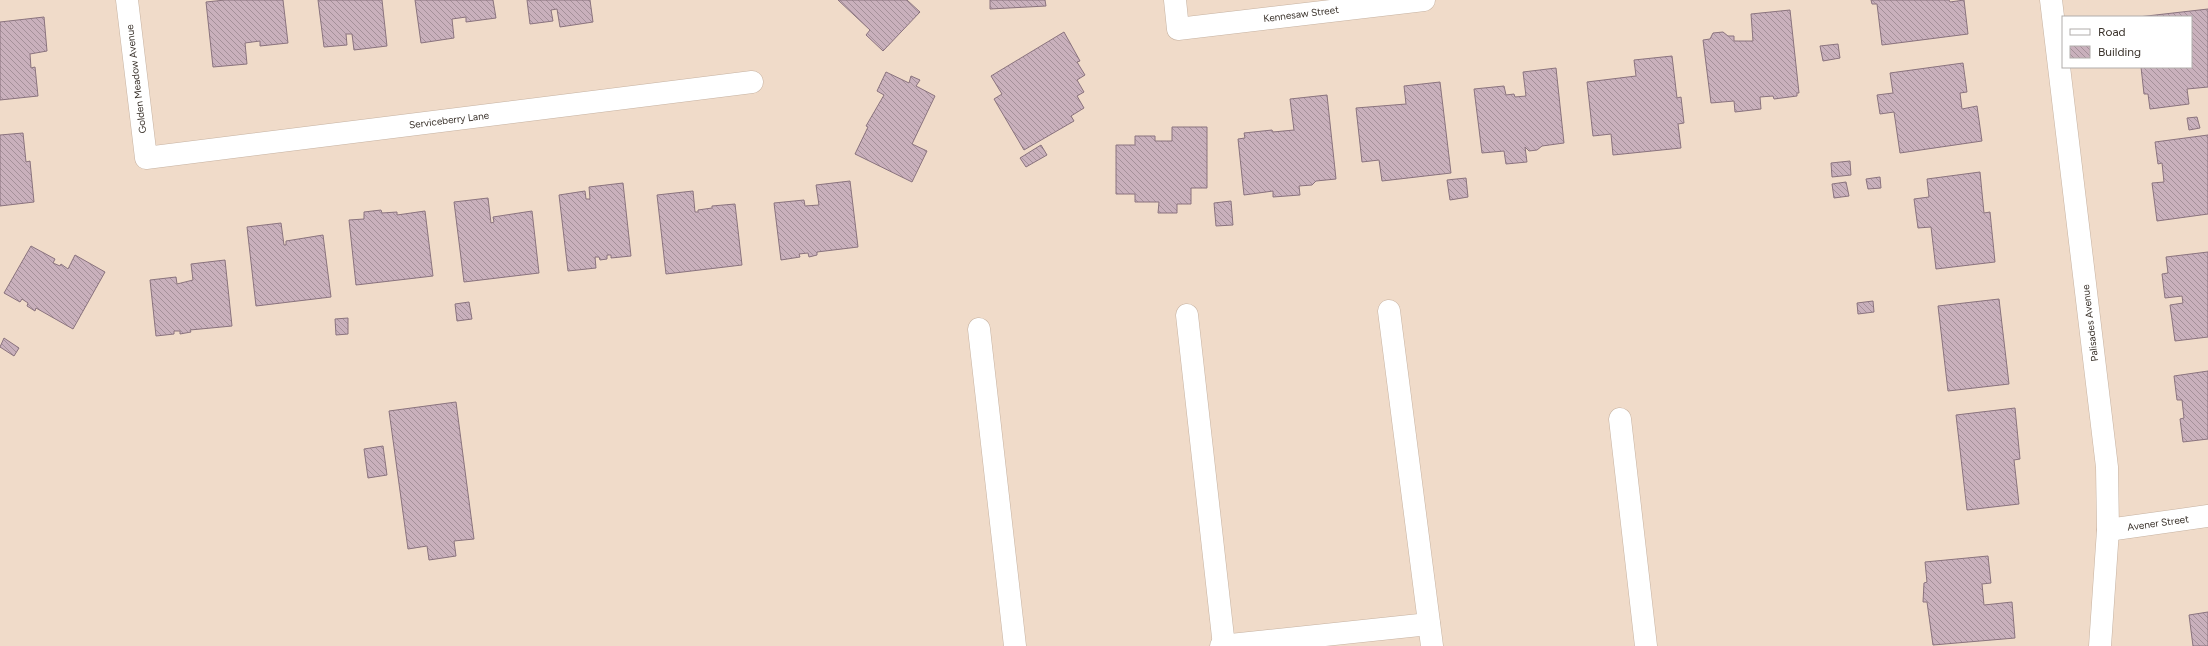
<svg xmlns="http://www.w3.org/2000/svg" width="2208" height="646" font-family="Figtree,sans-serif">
<defs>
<pattern id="building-back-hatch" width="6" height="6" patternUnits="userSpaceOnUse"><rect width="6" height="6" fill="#c9b0bc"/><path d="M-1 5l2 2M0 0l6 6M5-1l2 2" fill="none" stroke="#a49099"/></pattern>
</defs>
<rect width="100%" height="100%" fill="#f0dbc9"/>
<g fill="url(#building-back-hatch)" stroke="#8a737e">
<polygon points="225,0 283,0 288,43 260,46 260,41 245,43 247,64 213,67 206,2"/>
<polygon points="318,0 382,0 387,46 354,50 352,34 346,34 347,45 324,47"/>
<polygon points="415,0 493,0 496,18 466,22 466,17 452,19 454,38 421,43"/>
<polygon points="527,0 590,0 593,22 560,27 557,9 551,10 553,21 530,24"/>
<polygon points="838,0 907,0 920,12 883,51 866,35 870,30"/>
<polygon points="990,0 1045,0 1046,6 990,9"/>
<polygon points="1871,0 1949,0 1950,2 1964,0 1968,34 1882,45 1877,4 1872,4"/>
<polygon points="2208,9 2208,87 2187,89 2189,104 2150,109 2148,94 2144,94 2141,67 2191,67 2191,17 2138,17"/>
<polygon points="1790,10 1799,93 1797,93 1797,96 1774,99 1773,96 1760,97 1761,109 1735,112 1734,101 1711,103 1703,40 1710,39 1713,33 1723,32 1728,36 1734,36 1734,41 1753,41 1751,14"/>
<polygon points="44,17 47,51 30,54 31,68 35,67 38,96 0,100 0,22"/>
<polygon points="1064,32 1080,61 1077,62 1085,75 1077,80 1084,92 1077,96 1084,108 1071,116 1074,121 1024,150 994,99 1002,94 991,76"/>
<polygon points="1838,44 1840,58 1823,61 1820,46"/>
<polygon points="1672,56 1677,98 1681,97 1684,123 1678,124 1681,148 1613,155 1611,134 1593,136 1587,82 1636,76 1634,60"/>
<polygon points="1963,63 1967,92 1960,93 1962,109 1977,106 1982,141 1900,153 1894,112 1880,114 1877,95 1893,93 1890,73"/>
<polygon points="1556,68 1564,143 1542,146 1537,150 1529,151 1525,147 1527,162 1506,164 1504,151 1482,153 1474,89 1504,86 1506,95 1514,94 1515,97 1526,96 1523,72"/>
<polygon points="886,72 909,83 911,76 920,80 916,86 935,96 912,144 927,151 912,182 855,154 868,127 866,126 884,95 877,91"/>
<polygon points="1440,82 1451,173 1382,181 1379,160 1362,162 1356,108 1406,104 1404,86"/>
<polygon points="1327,95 1336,179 1316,181 1312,185 1299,186 1300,195 1273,197 1273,191 1244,195 1238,139 1245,138 1244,133 1272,130 1273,132 1294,130 1290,99"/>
<polygon points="2197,117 2200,128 2189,130 2187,118"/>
<polygon points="1172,127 1207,127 1207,188 1191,188 1191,204 1177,204 1177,213 1158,213 1159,202 1135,202 1135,194 1116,194 1116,145 1135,145 1135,136 1155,136 1155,141 1172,141"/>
<polygon points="23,133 26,162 30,161 34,202 0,206 0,135"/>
<polygon points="2208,135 2208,214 2157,221 2152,183 2164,182 2162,163 2158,164 2155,142"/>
<polygon points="1041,145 1047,155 1026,167 1020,158"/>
<polygon points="1850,161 1851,175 1832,177 1831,163"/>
<polygon points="1980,172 1984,213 1990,212 1995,262 1936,269 1931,227 1918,228 1914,199 1929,197 1927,179"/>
<polygon points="1880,177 1881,188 1868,189 1866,179"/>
<polygon points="1466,178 1468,197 1450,200 1447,180"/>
<polygon points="850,181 858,247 817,252 817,255 809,257 808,253 799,254 800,257 781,260 774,203 804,200 805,206 819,205 816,185"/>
<polygon points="1846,182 1849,196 1834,198 1832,184"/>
<polygon points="623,183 631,256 611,258 611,255 607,255 607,259 600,260 599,257 595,257 596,268 568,271 559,195 585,191 586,199 590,199 589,187"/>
<polygon points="693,191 695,212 698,212 698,210 712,208 712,206 735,204 742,265 666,274 657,195"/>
<polygon points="488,198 491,223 494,222 493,217 532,211 539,273 464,282 454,202"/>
<polygon points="1231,201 1233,225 1216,226 1214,203"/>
<polygon points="381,210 382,213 397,212 397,215 425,211 433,276 356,285 349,220 364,219 364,212"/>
<polygon points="281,223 284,245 286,245 286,241 323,235 331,297 256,306 247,227"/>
<polygon points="31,246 55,259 53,263 60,266 61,264 68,269 75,255 105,272 73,329 36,308 35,311 27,306 28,303 22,299 20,302 4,293"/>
<polygon points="2208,252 2208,337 2175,341 2170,305 2183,303 2182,296 2165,298 2162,274 2168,273 2166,257"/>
<polygon points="225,260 232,326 190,330 191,332 180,334 180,331 174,331 174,334 156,336 150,280 176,277 177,284 193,280 191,264"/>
<polygon points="1999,299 2009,384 1948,391 1938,306"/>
<polygon points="1873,301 1874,312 1858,314 1857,303"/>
<polygon points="469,302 472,319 457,321 455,304"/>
<polygon points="348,318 348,334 336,335 335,319"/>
<polygon points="4,338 19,348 14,356 0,347"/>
<polygon points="2208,371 2208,439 2183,442 2180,419 2184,418 2182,400 2177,400 2174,376"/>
<polygon points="456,402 474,539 454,541 456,556 429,560 427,546 408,549 389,411"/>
<polygon points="2015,408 2020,459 2014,460 2019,504 1967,510 1956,415"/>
<polygon points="383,446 387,475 368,478 364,449"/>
<polygon points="1988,556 1991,583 1982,584 1984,605 2012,602 2015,638 1933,645 1927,602 1923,602 1924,583 1927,582 1925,562"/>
<polygon points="2208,612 2208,646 2193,646 2189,615"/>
</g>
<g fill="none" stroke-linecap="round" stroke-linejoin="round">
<defs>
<g id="street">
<polyline points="127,0 146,158 752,82"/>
<polyline points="1175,0 1178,29 1424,0"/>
<polyline points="2051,0 2107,467 2108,530 2100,646"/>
<polyline points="1389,311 1432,646"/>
<polyline points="1187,315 1224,646"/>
<polyline points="979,329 1015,646"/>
<polyline points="1620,419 1646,646"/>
<polyline points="2108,530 2208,516"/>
<polyline points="1221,646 1429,624"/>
</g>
</defs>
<use href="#street" stroke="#c6b2a1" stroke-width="23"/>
<use href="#street" stroke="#fff" stroke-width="22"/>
</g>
<g text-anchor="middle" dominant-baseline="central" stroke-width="3" stroke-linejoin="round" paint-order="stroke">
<g font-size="10" fill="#3b332c" stroke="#fff">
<text transform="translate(1301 14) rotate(-7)">Kennesaw Street</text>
<text transform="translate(136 79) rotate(-97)">Golden Meadow Avenue</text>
<text transform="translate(449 120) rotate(-7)">Serviceberry Lane</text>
<text transform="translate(2090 323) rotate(-97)">Palisades Avenue</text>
<text transform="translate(2158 523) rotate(-8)">Avener Street</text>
</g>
</g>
<rect x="2062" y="16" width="130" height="52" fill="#ffffff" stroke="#b1adab"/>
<rect x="2070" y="29" width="20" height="6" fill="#ffffff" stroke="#b1adab"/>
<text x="2098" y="36" font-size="12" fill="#3b332c">Road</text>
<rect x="2070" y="46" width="20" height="12" fill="url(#building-back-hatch)" stroke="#b1adab"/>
<text x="2098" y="56" font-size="12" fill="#3b332c">Building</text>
</svg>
